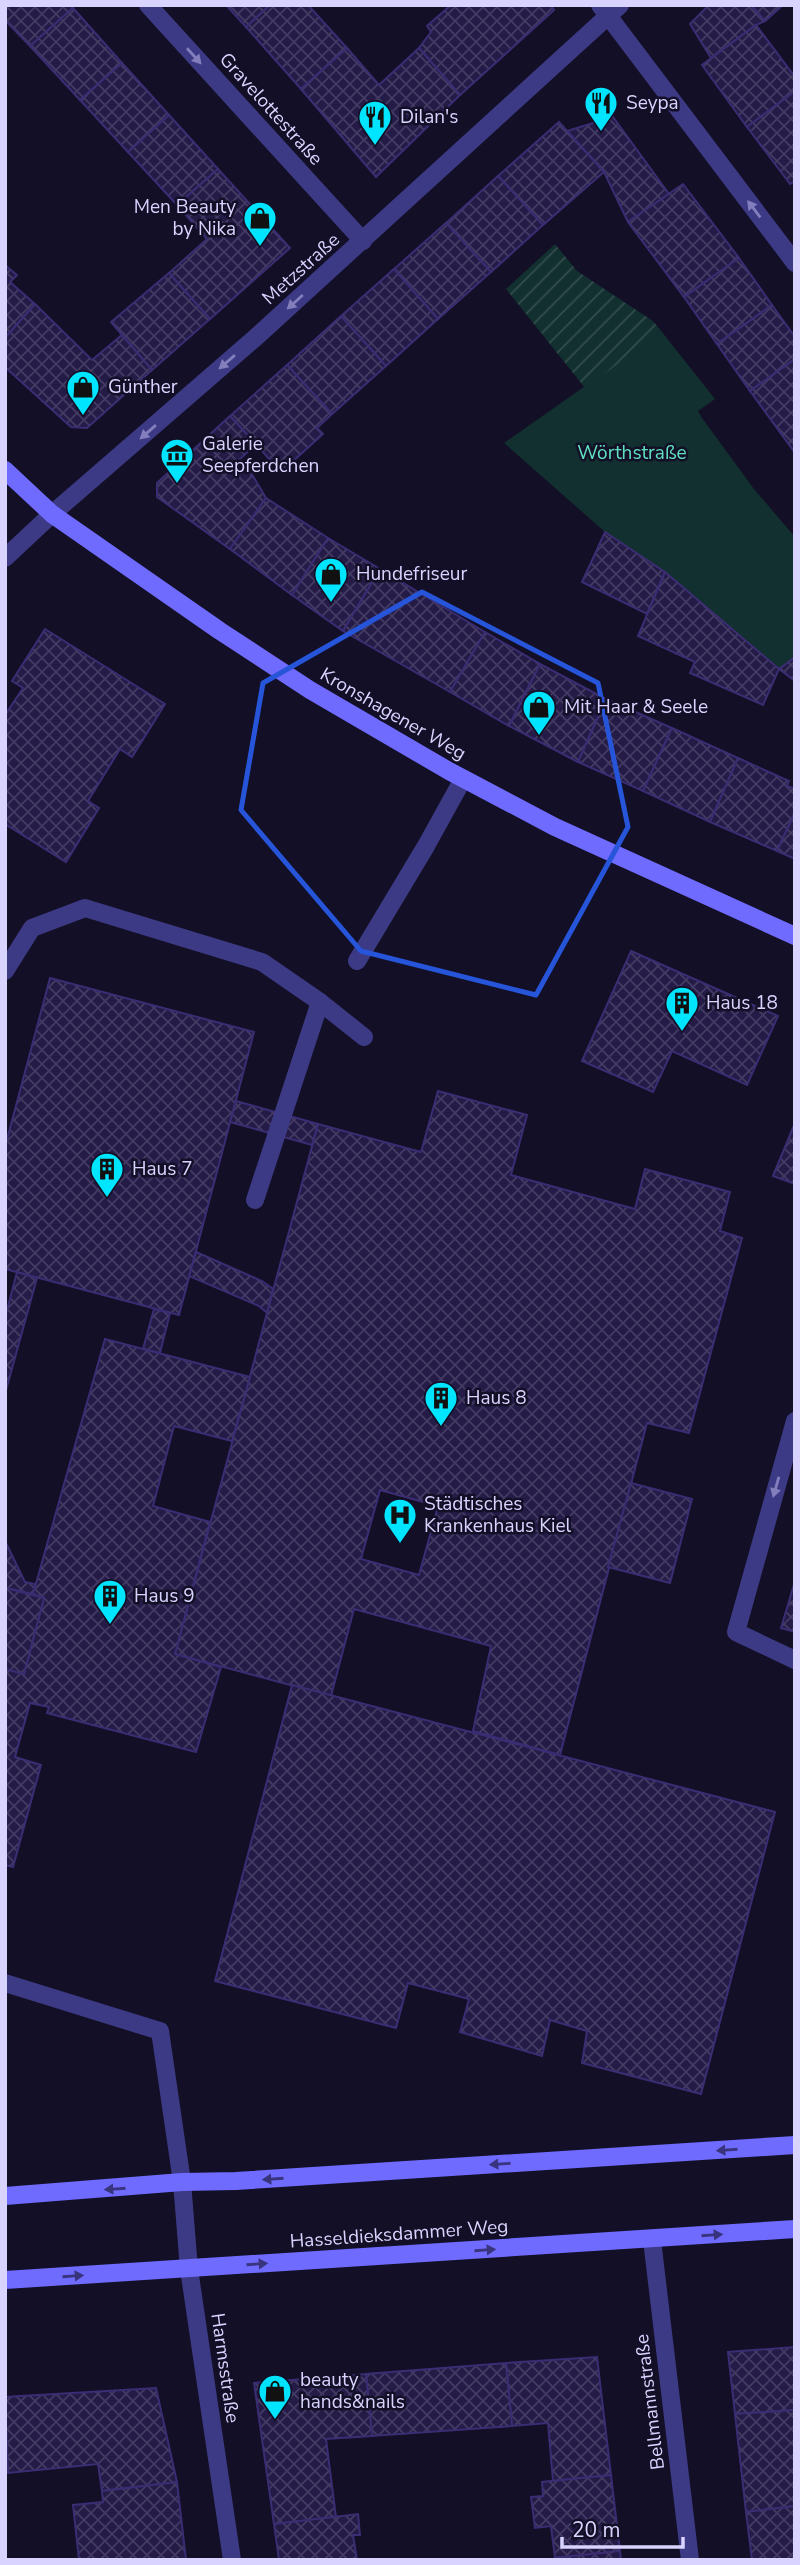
<svg xmlns="http://www.w3.org/2000/svg" width="800" height="2565" font-family="'Nunito Sans',sans-serif">
<defs>
<pattern id="garden-furrows" width="10" height="10" patternUnits="userSpaceOnUse" patternTransform="scale(1.75)"><rect width="10" height="10" fill="#12302f"/><path d="M-1 1l2-2M0 10L10 0M9 11l2-2" fill="none" stroke="#344d4e"/></pattern>
<pattern id="building-cross-hatch" width="8" height="8" patternUnits="userSpaceOnUse" patternTransform="scale(1.75)"><rect width="8" height="8" fill="#241b47"/><path d="M0 0l8 8M0 8l8-8" fill="none" stroke="#433b63"/></pattern>
</defs>
<rect width="100%" height="100%" fill="#130f26"/>
<polygon fill="#12302f" points="662,332 715,399 698,411 702,418 754,489 795,537 795,657 779,669 665,572 605,532 504,443"/>
<polygon fill="url(#garden-furrows)" points="555,244 577,271 653,321 662,332 585,388 506,289"/>
<g fill="url(#building-cross-hatch)" stroke="#3b2d73" stroke-width="2" fill-rule="evenodd">
<polygon points="5,5 70,5 73,8 30,46 5,20"/>
<polygon points="226,5 270,5 246,27"/>
<polygon points="270,5 308,5 347,48 301,89 246,27"/>
<polygon points="451,5 551,5 554,10 460,95 419,48 431,32 427,26"/>
<polygon points="709,5 751,5 765,21 756,25 711,58 690,24"/>
<polygon points="751,5 783,5 765,21"/>
<polygon points="73,8 122,63 80,100 30,46"/>
<polygon points="756,25 795,77 795,91 747,127 702,65"/>
<polygon points="347,48 379,85 419,48 460,95 376,177 301,89"/>
<polygon points="122,63 169,115 128,152 80,100"/>
<polygon points="795,91 795,181 790,184 747,127"/>
<polygon points="169,115 218,169 177,205 128,152"/>
<polygon points="613,117 669,194 628,222 604,172 567,131"/>
<polygon points="559,122 604,172 543,225 498,176"/>
<polygon points="218,169 290,248 210,319 169,273 207,239 177,205"/>
<polygon points="498,176 543,225 491,272 446,223"/>
<polygon points="683,184 739,258 684,297 628,222"/>
<polygon points="446,223 491,272 438,319 394,269"/>
<polygon points="739,258 772,305 717,344 684,297"/>
<polygon points="5,265 17,275 10,282 35,304 5,338"/>
<polygon points="394,269 438,319 386,366 341,316"/>
<polygon points="169,273 210,319 152,370 111,322"/>
<polygon points="35,304 92,360 122,335 152,370 87,428 71,427 5,367 5,338"/>
<polygon points="772,305 795,337 795,359 750,391 717,344"/>
<polygon points="341,316 386,366 332,414 287,365"/>
<polygon points="795,359 795,453 750,391"/>
<polygon points="287,365 332,414 317,428 323,434 281,472 230,416"/>
<polygon points="230,416 256,444 239,460 253,476 266,498 230,549 157,497 157,483"/>
<polygon points="266,498 328,538 292,595 230,549"/>
<polygon points="605,532 665,572 647,614 582,582"/>
<polygon points="328,538 380,569 343,631 292,595"/>
<polygon points="380,569 485,632 450,692 343,631"/>
<polygon points="665,572 779,669 763,705 690,673 695,662 638,636"/>
<polygon points="45,629 165,704 132,757 120,749 88,801 99,808 66,862 5,824 5,715 23,688 12,681"/>
<polygon points="485,632 540,664 509,726 450,692"/>
<polygon points="795,657 795,681 779,669"/>
<polygon points="540,664 606,699 578,762 509,726"/>
<polygon points="606,699 672,728 643,791 578,762"/>
<polygon points="672,728 738,758 710,822 643,791"/>
<polygon points="738,758 789,781 787,786 795,789 795,812 777,851 710,822"/>
<polygon points="795,812 795,859 777,851"/>
<polygon points="631,951 778,1016 747,1085 672,1051 653,1092 582,1061"/>
<polygon points="50,978 254,1032 179,1315 5,1269 5,1147"/>
<path d="M438,1091L527,1115L511,1175L635,1209L645,1169L730,1192L720,1231L742,1238L689,1433L647,1423L560,1755L473,1731L491,1646L354,1609L331,1696L175,1654L318,1124L421,1152ZM380,1490L438,1506L419,1575L361,1559Z"/>
<polygon points="236,1101 318,1124 312,1145 230,1122"/>
<polygon points="795,1123 795,1184 773,1176"/>
<polygon points="196,1252 262,1281 273,1289 267,1313 259,1306 189,1276"/>
<polygon points="17,1272 37,1278 5,1394 5,1318"/>
<polygon points="154,1309 170,1313 160,1353 143,1349"/>
<polygon points="105,1339 250,1377 232,1441 174,1426 153,1506 210,1522 175,1654 221,1667 196,1752 47,1713 49,1707 30,1703 15,1757 41,1765 13,1867 5,1865 5,1669 24,1674 44,1598 33,1594"/>
<polygon points="631,1483 692,1499 670,1583 608,1567"/>
<polygon points="5,1541 25,1582 35,1584 33,1594 6,1588 5,1593"/>
<polygon points="795,1581 795,1632 781,1628"/>
<polygon points="6,1588 44,1598 24,1674 5,1669"/>
<polygon points="292,1685 775,1812 701,2094 582,2063 587,2031 550,2020 542,2056 460,2032 469,1999 408,1983 396,2028 215,1981"/>
<polygon points="795,2347 795,2410 735,2414 728,2352"/>
<polygon points="597,2357 611,2475 553,2481 548,2423 512,2426 506,2363"/>
<polygon points="506,2363 512,2426 372,2436 366,2374"/>
<polygon points="366,2374 372,2436 326,2439 336,2517 274,2524 254,2383"/>
<polygon points="156,2388 177,2482 102,2491 98,2464 8,2473 5,2397"/>
<polygon points="795,2410 795,2506 746,2512 735,2414"/>
<polygon points="611,2475 620,2551 555,2558 551,2526 535,2528 531,2497 543,2496 542,2482"/>
<polygon points="177,2482 186,2560 79,2560 73,2505 103,2502 102,2491"/>
<polygon points="795,2506 795,2560 752,2560 746,2512"/>
<polygon points="358,2514 360,2535 353,2535 357,2560 279,2560 274,2524"/>
<polygon points="620,2551 621,2560 555,2560 555,2558"/>
</g>
<g fill="none" stroke-linecap="round" stroke-linejoin="round">
<g stroke="#3d3a85" stroke-width="18">
<polyline points="357,961 426,846 463,779"/>
<polyline points="5,971 32,928 85,908 262,962 320,1002"/>
<polyline points="255,1200 320,1002 364,1037"/>
<polyline points="795,1421 736,1632 795,1660"/>
<polyline points="5,1983 160,2031 182,2182"/>
</g>
<g stroke="#3d3a85" stroke-width="18">
<polyline points="148,5 363,241"/>
<polyline points="600,5 795,263"/>
<polyline points="5,558 52,514 255,338 620,5"/>
<polyline points="182,2182 189,2269 232,2560"/>
<polyline points="652,2240 690,2560"/>
</g>
<g stroke="#6f6bff" stroke-width="18">
<polyline points="5,470 52,514 220,631 310,690 449,771 555,827 795,936"/>
<polyline points="5,2196 182,2182 236,2181 795,2145"/>
<polyline points="5,2280 795,2229"/>
</g>
</g>
<defs><path id="oneway-solid" d="M-6-.8H1V-3.2L6.5 0L1 3.2V.8H-6Z" transform="scale(1.75)"/></defs>
<g fill="#837fbc">
<use href="#oneway-solid" transform="translate(194 56) rotate(48)"/>
<use href="#oneway-solid" transform="translate(754 209) rotate(-127)"/>
<use href="#oneway-solid" transform="translate(295 302) rotate(138)"/>
<use href="#oneway-solid" transform="translate(227 362) rotate(139)"/>
<use href="#oneway-solid" transform="translate(148 432) rotate(139)"/>
<use href="#oneway-solid" transform="translate(776 1487) rotate(106)"/>
</g>
<g fill="#38347d">
<use href="#oneway-solid" transform="translate(727 2150) rotate(176)"/>
<use href="#oneway-solid" transform="translate(500 2164) rotate(176)"/>
<use href="#oneway-solid" transform="translate(273 2179) rotate(176)"/>
<use href="#oneway-solid" transform="translate(115 2189) rotate(176)"/>
<use href="#oneway-solid" transform="translate(712 2235) rotate(-4)"/>
<use href="#oneway-solid" transform="translate(485 2250) rotate(-4)"/>
<use href="#oneway-solid" transform="translate(257 2264) rotate(-4)"/>
<use href="#oneway-solid" transform="translate(73 2276) rotate(-4)"/>
</g>
<path fill="none" stroke="#2655da" stroke-width="5" stroke-linejoin="round" d="M422,592L598,683L628,827L536,995L361,951L241,810L263,683Z"/>
<defs>
<symbol id="restaurant-pin" viewBox="-11 -11 22 30"><path d="M0 17L-7.5 6A9.5 9.5 0 1 1 7.5 6Z" fill="#00e5ff" stroke="#130f26"/><path d="M-5-6h1v4h1v-4h1v4h1v-4h1v5L-1.5 .5V6h-2V.5L-5-1ZM5-6V6H3V1.5H1.5Q1.5-4 5-6Z" fill="#111"/></symbol>
<symbol id="shop-pin" viewBox="-11 -11 22 30"><path d="M0 17L-7.5 6A9.5 9.5 0 1 1 7.5 6Z" fill="#00e5ff" stroke="#130f26"/><path d="M-5-2.5h2.3a2.7 3.5 0 0 1 5.4 0H5L5.5 6h-11ZM-1.5-2.5h3a1.5 2.3 0 0 0-3 0Z" fill="#111"/></symbol>
<symbol id="museum-pin" viewBox="-11 -11 22 30"><path d="M0 17L-7.5 6A9.5 9.5 0 1 1 7.5 6Z" fill="#00e5ff" stroke="#130f26"/><path d="M0-6L6-3V-2H-6V-3ZM-5-1h2V3h-2ZM-1-1h2V3h-2ZM3-1h2V3H3ZM-6 4H6V6H-6Z" fill="#111"/></symbol>
<symbol id="building-pin" viewBox="-11 -11 22 30"><path d="M0 17L-7.5 6A9.5 9.5 0 1 1 7.5 6Z" fill="#00e5ff" stroke="#130f26"/><path d="M-4-6H4V6H1V3H-1V6H-4ZM-2.5-4.3h1.7v1.8h-1.7ZM.8-4.3h1.7v1.8H.8ZM-2.5-1h1.7V.8h-1.7ZM.8-1h1.7V.8H.8Z" fill="#111"/></symbol>
<symbol id="hospital-pin" viewBox="-11 -11 22 30"><path d="M0 17L-7.5 6A9.5 9.5 0 1 1 7.5 6Z" fill="#00e5ff" stroke="#130f26"/><path d="M-5-5h3v3.5h4V-5h3V5h-3V1.5h-4V5h-3Z" fill="#111"/></symbol>
</defs>
<g fill-rule="evenodd">
<use href="#restaurant-pin" x="582" y="84" width="38" height="52"/>
<use href="#restaurant-pin" x="356" y="98" width="38" height="52"/>
<use href="#shop-pin" x="241" y="199" width="38" height="52"/>
<use href="#shop-pin" x="64" y="368" width="38" height="52"/>
<use href="#museum-pin" x="158" y="436" width="38" height="52"/>
<use href="#shop-pin" x="312" y="555" width="38" height="52"/>
<use href="#shop-pin" x="520" y="688" width="38" height="52"/>
<use href="#building-pin" x="663" y="984" width="38" height="52"/>
<use href="#building-pin" x="88" y="1150" width="38" height="52"/>
<use href="#building-pin" x="422" y="1379" width="38" height="52"/>
<use href="#hospital-pin" x="381" y="1496" width="38" height="52"/>
<use href="#building-pin" x="91" y="1577" width="38" height="52"/>
<use href="#shop-pin" x="256" y="2372" width="38" height="52"/>
</g>
<g text-anchor="middle" dominant-baseline="central" stroke-width="5" stroke-linejoin="round" paint-order="stroke">
<g font-size="19" fill="#d9d4ff" stroke="#130f26" text-anchor="start">
<text x="626" y="103">Seypa</text>
<text x="400" y="117">Dilan's</text>
<text x="236" y="207" text-anchor="end">Men Beauty<tspan x="236" dy="22">by Nika</tspan></text>
<text x="108" y="387">Günther</text>
<text x="202" y="444">Galerie<tspan x="202" dy="22">Seepferdchen</tspan></text>
<text x="356" y="574">Hundefriseur</text>
<text x="564" y="707">Mit Haar &amp; Seele</text>
<text x="706" y="1003">Haus 18</text>
<text x="132" y="1169">Haus 7</text>
<text x="466" y="1398">Haus 8</text>
<text x="424" y="1504">Städtisches<tspan x="424" dy="22">Krankenhaus Kiel</tspan></text>
<text x="134" y="1596">Haus 9</text>
<text x="300" y="2380">beauty<tspan x="300" dy="22">hands&amp;nails</tspan></text>
</g>
<g font-size="19" fill="#d9d4ff" stroke="#130f26">
<text transform="translate(271 109) rotate(48)">Gravelottestraße</text>
<text transform="translate(301 269) rotate(-42)">Metzstraße</text>
<text transform="translate(393 714) rotate(30)">Kronshagener Weg</text>
<text transform="translate(399 2234) rotate(-4)">Hasseldieksdammer Weg</text>
<text transform="translate(225 2368) rotate(82)">Harmsstraße</text>
<text transform="translate(650 2402) rotate(-97)">Bellmannstraße</text>
</g>
<g font-size="19" fill="#5fe0c0" stroke="#130f26">
<text x="632" y="453">Wörthstraße</text>
</g>
</g>
<rect width="800" height="2565" fill="none" stroke="#d9d4ff" stroke-width="14"/>
<path d="M562 2537v10h121v-10" fill="none" stroke="#d9d4ff" stroke-width="3.5"/>
<text x="572" y="2537" font-size="21" fill="#d9d4ff" stroke="#130f26" stroke-width="5" paint-order="stroke">20 m</text>
</svg>
